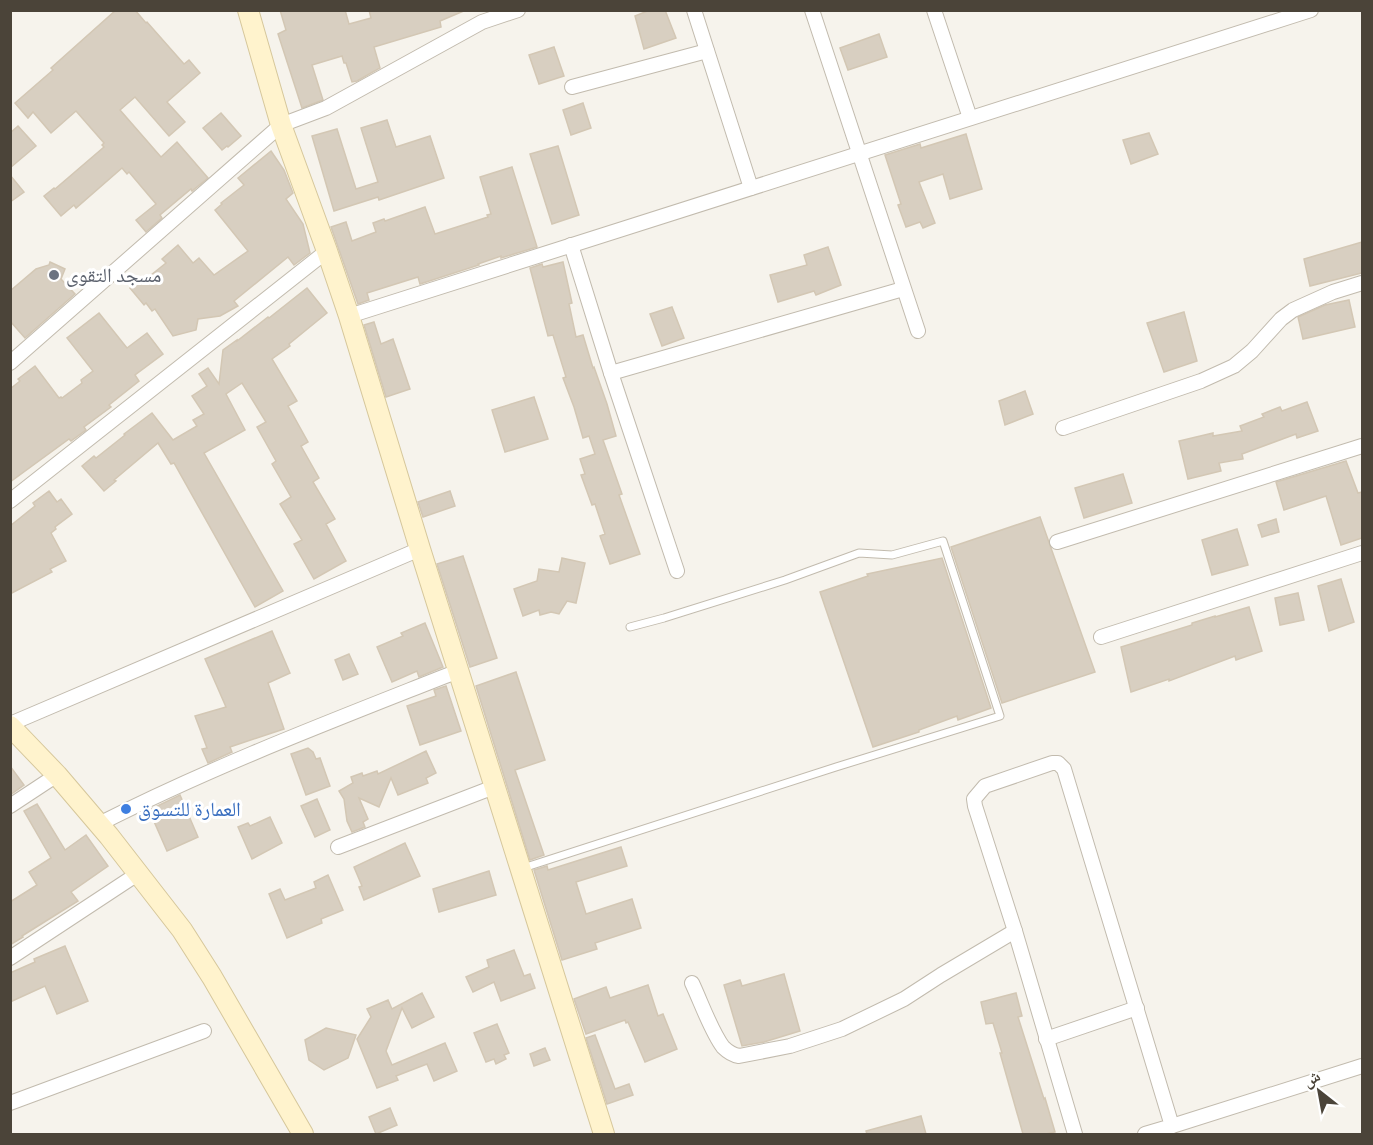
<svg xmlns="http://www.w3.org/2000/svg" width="1373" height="1145" font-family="Cabin,'Noto Naskh Arabic',sans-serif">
<rect width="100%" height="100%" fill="#f6f3ec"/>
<g fill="#d8cfc1" stroke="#d3c7b4" stroke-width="1.5">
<polygon points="116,10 135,10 146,23 147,22 184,64 189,60 200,73 167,102 185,122 169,136 135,97 120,110 161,157 177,142 208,178 192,191 191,189 160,215 162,218 146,232 136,220 156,204 129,172 127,174 122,168 76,208 74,205 61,216 44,196 54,188 55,189 104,147 102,145 104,143 76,111 51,133 33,112 28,118 15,103 53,70 51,68"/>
<polygon points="280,10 345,10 349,24 371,18 369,10 466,10 440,21 441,27 374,47 380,68 357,81 352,82 346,63 344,63 342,56 312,65 323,100 302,108 278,34 286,30"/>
<polygon points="650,10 665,10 676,38 644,49 635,16"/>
<polygon points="879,34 887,57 848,70 840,48"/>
<polygon points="554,47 564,76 539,84 529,55"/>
<polygon points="583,103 591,128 571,135 563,110"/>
<polygon points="221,113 241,136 228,147 227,146 222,150 203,128"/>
<polygon points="387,120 396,147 430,136 444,178 379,200 378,197 334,211 312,136 337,129 356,189 378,182 361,128"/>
<polygon points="18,126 36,146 10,168 10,133"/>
<polygon points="1149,133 1158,154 1131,164 1123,140"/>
<polygon points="966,134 982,189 950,199 943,174 919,182 935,223 923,228 920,222 906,227 898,205 901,204 885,155 920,144 921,148"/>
<polygon points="558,146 579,215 552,224 530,154"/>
<polygon points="271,151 284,170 293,193 286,199 303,224 310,253 294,265 288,257 234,301 238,306 220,316 198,319 196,330 173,336 155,309 152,311 146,303 144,305 130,288 139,281 141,283 166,263 162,259 178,245 193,263 199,258 214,275 248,251 215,210 222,204 221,203 244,185 238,178"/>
<polygon points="512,167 537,247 501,258 501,256 478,264 479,265 420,284 418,277 367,293 369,300 358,304 331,227 346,222 352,241 376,232 373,223 384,219 385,221 425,207 435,234 488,217 487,215 491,214 480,177"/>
<polygon points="10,175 24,192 10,202"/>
<polygon points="1362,242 1362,273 1310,286 1304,259"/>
<polygon points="828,247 841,285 816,295 814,291 778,302 770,275 807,265 804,255"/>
<polygon points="50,262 65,269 61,279 75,294 25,338 10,321 10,291 36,269 49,265"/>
<polygon points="563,262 572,303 569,304 576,337 583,335 593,368 594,367 607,404 616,436 603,440 622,494 619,495 640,554 610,564 600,536 605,534 595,504 592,505 581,475 585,474 580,459 595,454 589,436 583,438 574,407 563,378 566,377 553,335 548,336 530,268 542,264 543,267"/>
<polygon points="307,288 327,313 289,344 290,346 272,359 297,401 288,406 308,442 301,446 319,478 313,482 335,519 326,524 346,561 314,579 294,544 302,540 280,504 291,497 272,464 276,461 257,427 266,422 242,383 226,394 245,430 204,453 283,591 255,607 174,463 171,464 158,443 114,480 116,481 104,491 82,466 94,456 96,458 125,435 124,434 152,413 173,440 197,426 193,420 204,414 192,396 207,386 199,374 208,368 219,384 223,350 237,340 237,341 268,317 269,318"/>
<polygon points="1349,300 1355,327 1303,339 1298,317 1325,305"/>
<polygon points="672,307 684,338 662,346 650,314"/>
<polygon points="1184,312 1197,361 1164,372 1147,323"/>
<polygon points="99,313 127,348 147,333 163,354 135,375 139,381 109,405 111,407 84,427 86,430 71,441 69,439 10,482 10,389 20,381 18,379 35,366 59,398 61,397 62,398 82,383 81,380 93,371 67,338"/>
<polygon points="374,322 381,344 393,339 410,389 386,397 364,325"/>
<polygon points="1025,391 1033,414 1005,425 999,401"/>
<polygon points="534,397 548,439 505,452 492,410"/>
<polygon points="1307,402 1318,431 1297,438 1296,434 1242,454 1243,459 1219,463 1221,471 1188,479 1179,441 1213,433 1213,436 1242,431 1240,426 1264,417 1262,414 1280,407 1282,411"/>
<polygon points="1346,461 1358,493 1362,492 1362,538 1341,545 1326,496 1284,510 1276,482"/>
<polygon points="1123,474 1132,503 1084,518 1075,488"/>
<polygon points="49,491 57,502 61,499 72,514 55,527 56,529 51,533 66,561 50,569 52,572 10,594 10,526 35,506 33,503"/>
<polygon points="450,491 455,506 423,517 418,502"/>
<polygon points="1040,517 1095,672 1002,703 951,547"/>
<polygon points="1276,519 1279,532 1262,537 1258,525"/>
<polygon points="1237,529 1248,565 1212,575 1202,540"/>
<polygon points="463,556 497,658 470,667 437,564"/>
<polygon points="562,558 585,563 576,603 567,601 559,614 551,612 540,615 539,610 523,616 514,589 537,581 539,569 559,572"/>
<polygon points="942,558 991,708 958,720 957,716 919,730 919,732 873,747 820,592 868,576 867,574"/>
<polygon points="1341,579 1354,622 1329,631 1318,586"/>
<polygon points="1298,593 1304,620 1280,625 1275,598"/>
<polygon points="1249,607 1262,651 1236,660 1235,656 1169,681 1169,679 1131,692 1121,647 1192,625 1192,623 1215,616 1215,617"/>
<polygon points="425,623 443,667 419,677 417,671 392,682 377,647 403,636 401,633"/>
<polygon points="272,631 290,673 268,683 284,729 230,747 232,752 208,763 202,749 207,748 195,716 226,707 205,659"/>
<polygon points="349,654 358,674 343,680 335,660"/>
<polygon points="516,672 545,760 515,770 544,855 530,860 476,686"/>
<polygon points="446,686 461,731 420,745 407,706 436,696 434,690"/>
<polygon points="308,748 313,752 316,759 320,758 330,786 306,795 291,754"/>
<polygon points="426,751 436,773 426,778 428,783 398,795 391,778 379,807 359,798 368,819 363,822 365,827 352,832 347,821 344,799 339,791 353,783 351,777 362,773 363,776 377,771 378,774"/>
<polygon points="10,766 24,785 10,795"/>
<polygon points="180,795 198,837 167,851 149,810"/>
<polygon points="317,799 330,830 315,837 301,806"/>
<polygon points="37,804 65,850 86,835 108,866 71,892 78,901 22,936 23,937 10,945 10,902 37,885 29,872 51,858 24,811"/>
<polygon points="270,817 282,843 252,859 238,827 248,823 250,826"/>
<polygon points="405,843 420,876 364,900 359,887 362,886 354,867"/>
<polygon points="621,847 627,866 576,882 586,914 632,899 641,928 595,943 597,949 562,960 534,870 547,866 548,870"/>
<polygon points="489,871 496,895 439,912 433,889"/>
<polygon points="328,875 343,910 321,919 322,923 287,938 269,894 280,889 285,900 316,888 314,882"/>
<polygon points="65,946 88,1001 57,1014 45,986 10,1002 10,973 35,962 34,959"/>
<polygon points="514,950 524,976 530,974 535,988 501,1001 494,982 473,992 466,977 489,967 487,960"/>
<polygon points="784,974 800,1031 764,1042 742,1046 724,985 740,980 742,986"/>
<polygon points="648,985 658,1016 663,1014 677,1049 645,1062 628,1022 626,1023 625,1020 586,1034 574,999 606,987 610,998"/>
<polygon points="422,993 434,1017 412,1028 402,1008 386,1051 392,1065 445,1043 457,1071 434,1081 427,1064 396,1076 398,1080 377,1088 357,1039 371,1017 367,1009 388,1000 392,1009"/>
<polygon points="1016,993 1022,1016 1018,1017 1044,1099 1045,1098 1055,1132 1046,1134 1023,1134 1000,1053 1002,1053 993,1023 986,1024 981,1002"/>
<polygon points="497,1024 509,1053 504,1055 506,1059 496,1064 494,1059 486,1062 474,1033"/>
<polygon points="326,1028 356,1035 348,1058 324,1070 309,1060 305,1040"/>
<polygon points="595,1035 615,1089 629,1084 633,1095 607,1104 586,1038"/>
<polygon points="545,1048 550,1060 534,1066 530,1054"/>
<polygon points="390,1108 397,1125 376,1134 369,1117"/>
<polygon points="921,1116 926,1134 867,1134 866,1131"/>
</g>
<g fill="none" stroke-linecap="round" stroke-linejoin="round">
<defs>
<polyline id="lane" points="523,868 836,767 1000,716 943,541 892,555 859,553 785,580 664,618 630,627"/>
<g id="street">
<polyline points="694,10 751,188"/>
<polyline points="812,10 918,331"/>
<polyline points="934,10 970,118"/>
<polyline points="572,87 707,51"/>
<polyline points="571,245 611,373 677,571"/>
<polyline points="349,316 1311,10"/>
<polyline points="10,363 281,125 326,108 482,22 518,10"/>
<polyline points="611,373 903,289"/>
<polyline points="1063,428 1201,381 1234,366 1252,351 1281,319 1293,310 1333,292 1362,283"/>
<polyline points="10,501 327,251"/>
<polyline points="1057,542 1362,446"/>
<polyline points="1101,637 1362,553"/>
<polyline points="10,724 420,549"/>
<polyline points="10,806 57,775"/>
<path d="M99,824C215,765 337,719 458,671"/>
<polyline points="338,847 494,787"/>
<polyline points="10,958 139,873"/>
<path d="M692,983C701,1002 711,1031 723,1047C728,1052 733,1055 739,1056L790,1046L842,1029L904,999L941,975L1015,931"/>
<polyline points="1046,1039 1137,1008"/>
<polyline points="10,1103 204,1031"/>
<polyline points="1172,1126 1362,1066"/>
<polyline points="1075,1134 1015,931 975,806 974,799 985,786 1052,763 1058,763 1064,769 1172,1126 1145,1134"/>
</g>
<g id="secondary">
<polyline points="248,10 281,125 327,251 349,316 420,549 604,1134"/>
<polyline points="10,726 57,775 109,836 182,930 212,977 303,1134"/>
</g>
</defs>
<use href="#lane" stroke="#c2bbae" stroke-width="9"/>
<use href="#street" stroke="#c2bbae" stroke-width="16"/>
<use href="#secondary" stroke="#d6c79b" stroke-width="22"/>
<use href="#lane" stroke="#fff" stroke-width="7"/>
<use href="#street" stroke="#fff" stroke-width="14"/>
<use href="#secondary" stroke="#fff3cd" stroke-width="20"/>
</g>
<circle fill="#6b7280" stroke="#fff" stroke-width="2" cx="54" cy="275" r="6"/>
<circle fill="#3f7fe0" stroke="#fff" stroke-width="2" cx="126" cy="809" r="6"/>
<g text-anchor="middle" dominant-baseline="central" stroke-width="6" stroke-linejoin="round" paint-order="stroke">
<g font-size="20" fill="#5b616d" stroke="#fff" text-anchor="start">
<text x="66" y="275">مسجد التقوى</text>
</g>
<g font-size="20" fill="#366cbe" stroke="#fff" text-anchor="start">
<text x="138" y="809">العمارة للتسوق</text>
</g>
</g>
<rect width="1373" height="1145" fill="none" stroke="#4b4439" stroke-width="24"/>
<g transform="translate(1319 1091) rotate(329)" stroke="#ffffff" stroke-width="4.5" paint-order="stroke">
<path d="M0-4.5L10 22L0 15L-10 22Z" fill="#4b4439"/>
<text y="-9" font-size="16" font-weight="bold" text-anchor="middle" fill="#4b4439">ش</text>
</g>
</svg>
